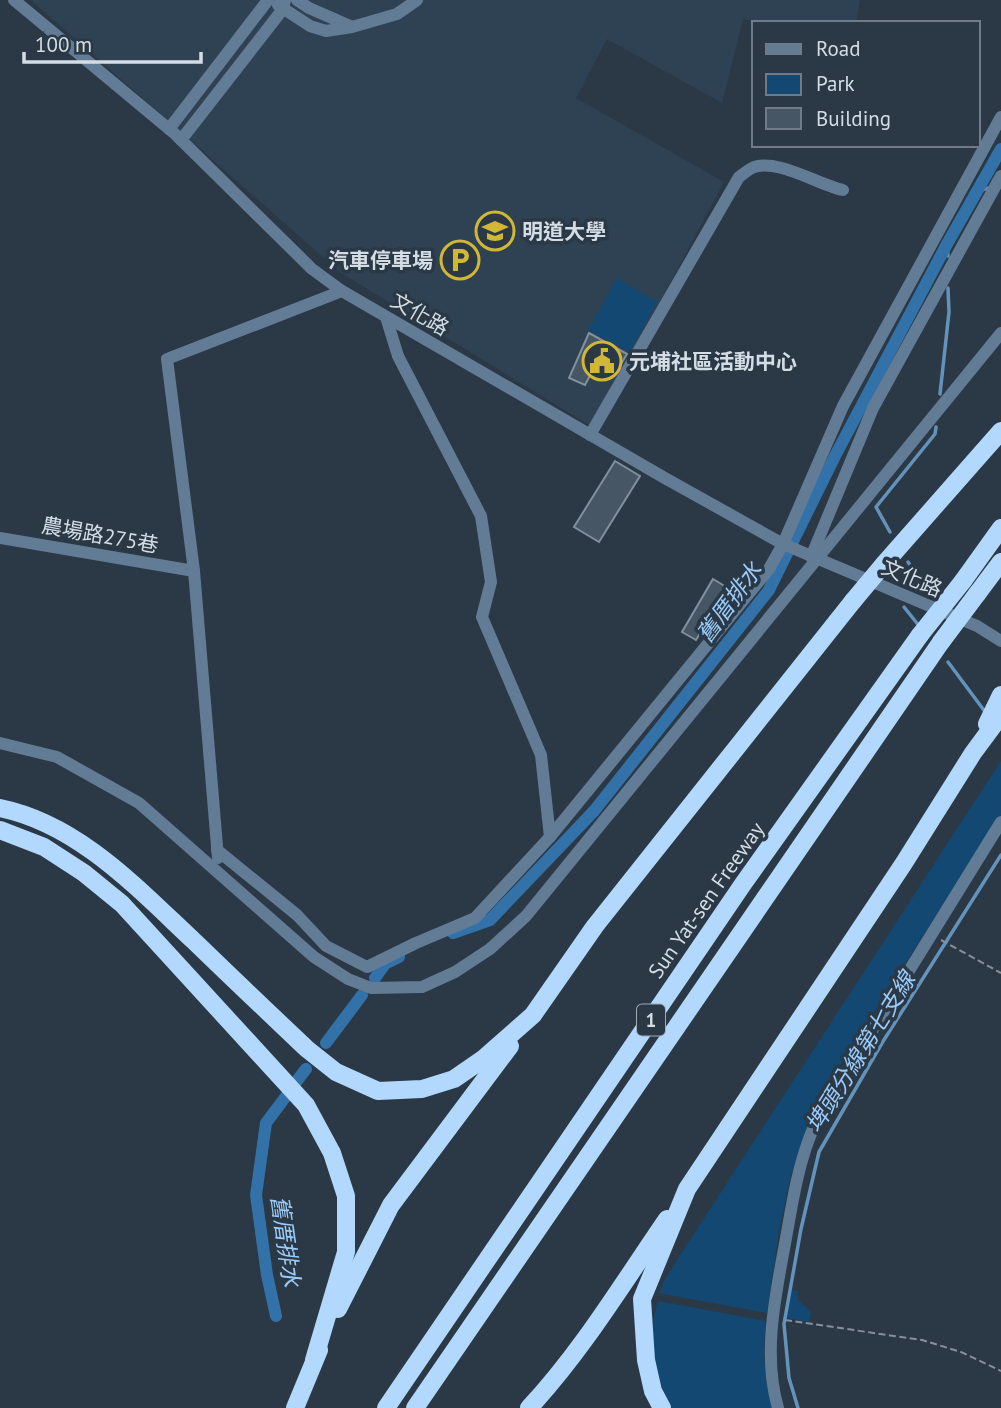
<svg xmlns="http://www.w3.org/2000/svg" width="1001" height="1408" font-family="'PT Sans','Noto Sans TC',sans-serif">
<rect width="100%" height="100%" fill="#2b3946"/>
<polygon fill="#2f4254" points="31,0 860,0 856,23 767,23 743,19 722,103 607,39 576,98 724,182 631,356 589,425 340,272"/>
<g fill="#134873">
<polygon points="617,278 657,302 630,352 588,330"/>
<polygon points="1001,761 1001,815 838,1068 811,1120 791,1175 779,1231 767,1313 659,1293 664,1281 686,1246"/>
<polygon points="792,1290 798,1291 797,1299 811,1312 809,1322 787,1318"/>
<path d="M658,1301L765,1321L764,1358L773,1408H672C654,1375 646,1338 658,1301Z"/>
</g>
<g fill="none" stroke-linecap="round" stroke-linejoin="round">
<g stroke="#6392bb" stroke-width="3.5">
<polyline points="977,191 989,188"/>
<polyline points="947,244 948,256"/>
<polyline points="940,394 949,312 948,288"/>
<polyline points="890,532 876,507 935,434 936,427"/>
<polyline points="908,562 913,570 909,586"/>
<polyline points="904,607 920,627"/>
<polyline points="948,662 986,713"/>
<polyline points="798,1408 789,1378 784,1324 801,1229 819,1152 882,1043 1001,855"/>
</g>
<g stroke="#3272a9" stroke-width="12">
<polyline points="453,933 490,920 594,811 769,590 835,456 947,244 1001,149"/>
<polyline points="375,978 385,964 399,957"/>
<polyline points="326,1043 362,995"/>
<polyline points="296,1082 306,1069"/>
<polyline points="276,1316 267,1275 256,1195 266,1123 287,1095"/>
</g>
</g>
<g fill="#475664" stroke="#80909f" stroke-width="2">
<polygon points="589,333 627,354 614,376 595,366 585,385 569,378"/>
<polygon points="615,461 640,476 599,542 574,527"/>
<polygon points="713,579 728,588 696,640 682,632"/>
</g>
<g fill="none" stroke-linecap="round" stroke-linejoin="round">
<g stroke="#85909b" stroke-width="2" stroke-dasharray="7 3.5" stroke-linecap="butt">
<polyline points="941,940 1001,973"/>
<polyline points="785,1320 922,1340 961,1352 1001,1371"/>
</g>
<g stroke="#627c95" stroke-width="12">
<polyline points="14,0 175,134 312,269 342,291 663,477 783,544 977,626 1001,641"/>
<polyline points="297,0 309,8 350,26"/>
<polyline points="278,5 310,26 326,31 352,27 397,14 417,0"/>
<polyline points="169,129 268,0"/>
<polyline points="181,140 283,9 285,0"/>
<polyline points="386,317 398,356 481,516 491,582 482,617 541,755 550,837"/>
<path d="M590,435L739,177C743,174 748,170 752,168C775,157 819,185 843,190"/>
<polyline points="0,538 194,571"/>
<polyline points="811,557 873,408 1001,176"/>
<polyline points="0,743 57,757 139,803 314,957 348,979 371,988 422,987 455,972 490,949 526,916 1001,333"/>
<polyline points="217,850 297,915 326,946 367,967 416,943 475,918 550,837 769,569 783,544 843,406 1001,117"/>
<polyline points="218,858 194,571 167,359 342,291"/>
<path d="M778,1408C762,1352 776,1294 786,1238C792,1205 797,1171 809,1139C813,1127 820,1116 826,1105L1001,822"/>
</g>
<g stroke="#b2d8fd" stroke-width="18">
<polyline points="884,564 1001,431"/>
<polyline points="963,581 1001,528"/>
<polyline points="977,594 1001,562"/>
<polyline points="987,724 1001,695"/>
<path d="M0,808C79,824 139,890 195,942C232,978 269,1013 307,1049L336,1072L378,1091L422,1089L454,1079L483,1059L533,1015L595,926L853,601"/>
<polyline points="0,830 44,847 84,873 122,904 306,1105 332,1153 346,1196 346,1252 314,1360"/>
<polyline points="338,1309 391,1205 510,1046"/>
<polyline points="295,1408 319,1350"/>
<polyline points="386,1408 743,884 920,635"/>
<polyline points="415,1408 941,642"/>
<path d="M529,1408C582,1351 623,1283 667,1219"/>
<polyline points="662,1408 653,1391 646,1360 642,1299 687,1189 904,863 973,753 1001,715"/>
</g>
<g stroke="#b2d8fd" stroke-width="18">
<polyline points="853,601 884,564"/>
<polyline points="920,635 963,581"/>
<polyline points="941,642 977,594"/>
</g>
</g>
<defs>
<symbol id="university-ring" viewBox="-11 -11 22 22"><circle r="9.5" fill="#2b3946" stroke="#d1b736" stroke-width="1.5"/><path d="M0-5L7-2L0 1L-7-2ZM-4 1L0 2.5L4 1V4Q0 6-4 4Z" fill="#d1b736"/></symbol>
<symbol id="parking-ring" viewBox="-11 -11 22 22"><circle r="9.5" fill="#2b3946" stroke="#d1b736" stroke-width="1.5"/><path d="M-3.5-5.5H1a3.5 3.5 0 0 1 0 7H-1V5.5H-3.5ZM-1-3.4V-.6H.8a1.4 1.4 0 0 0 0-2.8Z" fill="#d1b736"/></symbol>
<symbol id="civic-ring" viewBox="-11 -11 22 22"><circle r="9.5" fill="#2b3946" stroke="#d1b736" stroke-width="1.5"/><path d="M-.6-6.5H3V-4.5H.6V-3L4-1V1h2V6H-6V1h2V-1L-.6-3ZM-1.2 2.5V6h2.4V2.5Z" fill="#d1b736"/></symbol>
</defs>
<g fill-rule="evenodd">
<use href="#university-ring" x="473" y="209" width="44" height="44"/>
<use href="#parking-ring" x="438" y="238" width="44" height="44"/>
<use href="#civic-ring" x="580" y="339" width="44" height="44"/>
</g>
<g text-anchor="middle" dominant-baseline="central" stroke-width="7" stroke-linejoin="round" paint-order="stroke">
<rect fill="#2b3946" stroke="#a1acb5" stroke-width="2" x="637" y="1004.5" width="28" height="31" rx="5"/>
<g font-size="19" font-weight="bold" fill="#d4dde5">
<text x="651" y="1020">1</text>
</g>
<g font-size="21" font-weight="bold" fill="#d4dde5" stroke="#2b3946" text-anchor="start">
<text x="522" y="231">明道大學</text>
<text x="433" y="260" text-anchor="end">汽車停車場</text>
<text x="629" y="361">元埔社區活動中心</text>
</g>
<g font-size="21" fill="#d4dde5" stroke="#2b3946">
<text transform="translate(420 314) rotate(30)">文化路</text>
<text transform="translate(100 535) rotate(10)">農場路275巷</text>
<text transform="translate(912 578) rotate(23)">文化路</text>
<text transform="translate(706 900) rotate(-55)">Sun Yat-sen Freeway</text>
</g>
<g font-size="23" font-style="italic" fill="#9acbf9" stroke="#2b3946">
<text transform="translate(729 602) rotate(-54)">舊厝排水</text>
<text transform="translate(860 1052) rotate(-58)">埤頭分線第七支線</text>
<text transform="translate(286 1241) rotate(82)">舊厝排水</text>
</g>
</g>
<rect x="752" y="21" width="228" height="126" fill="#2b3946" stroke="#6f7b86" stroke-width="2"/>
<rect x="766" y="44" width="35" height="10" fill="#627c95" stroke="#6f7b86" stroke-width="2"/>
<text x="816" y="56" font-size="21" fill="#d4dde5">Road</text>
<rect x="766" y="74" width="35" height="21" fill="#134873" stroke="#6f7b86" stroke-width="2"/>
<text x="816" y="91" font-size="21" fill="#d4dde5">Park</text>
<rect x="766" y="108" width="35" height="21" fill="#475664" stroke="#6f7b86" stroke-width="2"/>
<text x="816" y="126" font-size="21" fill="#d4dde5">Building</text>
<path d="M24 52v10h177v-10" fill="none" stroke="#d4dde5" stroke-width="3.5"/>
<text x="35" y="52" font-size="21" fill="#d4dde5" stroke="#2b3946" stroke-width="5" paint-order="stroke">100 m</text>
</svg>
